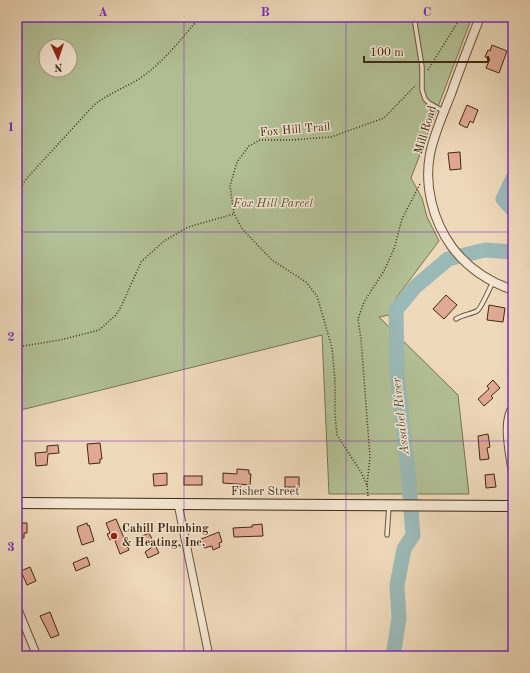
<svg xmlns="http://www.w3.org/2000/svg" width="530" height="673" font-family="'Old Standard TT',serif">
<rect width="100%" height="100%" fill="#eed9ba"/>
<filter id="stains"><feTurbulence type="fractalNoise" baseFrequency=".005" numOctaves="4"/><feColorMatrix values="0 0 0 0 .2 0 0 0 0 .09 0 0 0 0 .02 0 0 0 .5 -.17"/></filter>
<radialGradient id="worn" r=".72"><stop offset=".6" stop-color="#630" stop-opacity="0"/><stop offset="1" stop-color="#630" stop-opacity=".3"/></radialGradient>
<path fill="#b2c095" stroke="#7a7453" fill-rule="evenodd" d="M17,17H472L411,178L422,198L427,217L439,241L396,298L394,314L379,317L458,395L469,494H329L322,335L17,411ZM46,46H70V70H46Z"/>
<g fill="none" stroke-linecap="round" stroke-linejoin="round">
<g stroke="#9bb9b6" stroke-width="15">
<polyline points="513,178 503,199 513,210"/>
<polyline points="393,656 399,618 397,585 404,549 413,535 408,472 397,373 396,310 415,287 448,259 485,250 513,252"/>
</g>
</g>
<g fill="#e1a994" stroke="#412911">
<polygon points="492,45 507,51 499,73 486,68 490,59 485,57 488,50 490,51"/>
<polygon points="467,105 478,110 473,123 470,121 467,128 459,124"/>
<polygon points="460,152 461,169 450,170 448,153"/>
<polygon points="446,295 457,305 444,319 433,309"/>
<polygon points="489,305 505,308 503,322 487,320"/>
<polygon points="493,380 500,388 491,396 493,398 484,406 478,399 489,389 487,386"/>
<polygon points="488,434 490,447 487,448 489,459 480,460 478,436"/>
<polygon points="100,443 102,459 100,459 100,463 89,464 87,444"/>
<polygon points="58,445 59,453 48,454 47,465 36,466 35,453 47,452 47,446"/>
<polygon points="237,469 249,470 249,474 251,474 250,485 223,483 223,473 237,474"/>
<polygon points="167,473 167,485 154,486 153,474"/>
<polygon points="494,474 496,487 486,488 485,475"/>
<rect x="184" y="476" width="18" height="9"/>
<rect x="285" y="477" width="14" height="10"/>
<polygon points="116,519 129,550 120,554 114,538 110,540 107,534 110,533 106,523"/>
<polygon points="17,523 27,523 27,533 24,533 24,538 17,538"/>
<polygon points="87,523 88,526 89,525 94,541 82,545 77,529 78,529 77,527"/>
<polygon points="262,524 263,536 234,537 233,528 252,527 252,525"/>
<polygon points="219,532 222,542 219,543 220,547 213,550 212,546 204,548 201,539"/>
<polygon points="149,533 153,541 140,546 136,539"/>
<polygon points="155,545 159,553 148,558 145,552"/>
<polygon points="87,557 90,565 76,571 73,563"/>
<polygon points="30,567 36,581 27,585 21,571"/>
<polygon points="50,612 59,635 51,638 40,616"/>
</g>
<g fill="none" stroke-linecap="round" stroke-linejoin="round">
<defs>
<g id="service">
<polyline points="414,17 422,67 422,90 425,99 429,103 443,111"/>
<path d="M456,319C462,315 471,314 477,311C481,309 490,287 493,282"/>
<polyline points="387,535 389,506"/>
</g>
<g id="minor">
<path d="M513,407C501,421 511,460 513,477"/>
<polyline points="178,504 209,656"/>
<polyline points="17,607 37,656"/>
</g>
<path id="tertiary" d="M480,17C470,43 460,68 451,94C443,114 434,134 430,154C424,186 433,221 452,247C467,267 489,282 513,290"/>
<polyline id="secondary" points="17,503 513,506"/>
</defs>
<use href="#service" stroke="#6c553b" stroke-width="5.5"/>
<use href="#minor" stroke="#6c553b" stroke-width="9"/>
<use href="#tertiary" stroke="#6c553b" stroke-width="10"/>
<use href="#secondary" stroke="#412911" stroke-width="12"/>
<g stroke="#412911" stroke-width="1.5" stroke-dasharray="1 2" stroke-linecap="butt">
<polyline points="428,70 461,17"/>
<path d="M17,192L27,178L94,105C108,94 124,88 139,79C163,63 182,38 200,17"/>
<polyline points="17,347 60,340 99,330 115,316 121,307 141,262 164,241 188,227 234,214"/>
<polyline points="367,485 370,457 361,339 358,319 364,302 384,271 394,249 402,219 420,184"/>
<polyline points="368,496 367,485 361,472 337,435 335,415 335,380 332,348 317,296 306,282 272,260 243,230 234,214 230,186 237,162 249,146 260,140 291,140 331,137 384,118 416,85"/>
</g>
<use href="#service" stroke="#f4e6d2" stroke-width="3.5"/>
<use href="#minor" stroke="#f4e6d2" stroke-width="7"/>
<use href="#tertiary" stroke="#f4e6d2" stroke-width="8"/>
<use href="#secondary" stroke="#f4e6d2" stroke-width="10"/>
</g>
<path fill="none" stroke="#7b2cbf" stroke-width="1" stroke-opacity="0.55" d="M184,17V656M346,17V656M17,232H513M17,441H513"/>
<circle fill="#8f2418" stroke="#f4e6d2" stroke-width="1.5" cx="114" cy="536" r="4"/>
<g text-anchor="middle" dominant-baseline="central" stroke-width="3" stroke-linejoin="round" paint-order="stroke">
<g font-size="12" fill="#412911" stroke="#f4e6d2">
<text transform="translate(295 130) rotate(-5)">Fox Hill Trail</text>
<text transform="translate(426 130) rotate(-73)">Mill Road</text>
<text x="265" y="492">Fisher Street</text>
</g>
<g font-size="12" font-style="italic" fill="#5d4f32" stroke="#f4e6d2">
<text x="273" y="204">Fox Hill Parcel</text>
</g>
<g font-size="12" font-weight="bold" fill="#412911" stroke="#f4e6d2" text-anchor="start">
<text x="122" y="529">Cahill Plumbing<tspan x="122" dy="14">&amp; Heating, Inc.</tspan></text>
</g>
<g font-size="13" font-style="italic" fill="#584d3a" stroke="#f4e6d2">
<text transform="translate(401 416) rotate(-96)">Assabet River</text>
</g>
</g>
<rect width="530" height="673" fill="none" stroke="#eed9ba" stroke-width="44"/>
<g transform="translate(58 58) rotate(177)"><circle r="19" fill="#f4e6d2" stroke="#ac9a85"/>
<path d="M0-3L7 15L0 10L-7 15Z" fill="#8f2418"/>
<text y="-6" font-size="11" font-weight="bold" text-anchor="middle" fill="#412911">N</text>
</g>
<path d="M364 56v6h124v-6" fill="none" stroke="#412911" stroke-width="2"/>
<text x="370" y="56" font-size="12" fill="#412911" stroke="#f4e6d2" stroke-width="3" paint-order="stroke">100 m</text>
<rect x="22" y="22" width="486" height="629" fill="none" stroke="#7b2cbf" stroke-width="1.5"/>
<g font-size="13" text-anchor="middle" font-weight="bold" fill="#7b2cbf">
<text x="103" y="16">A</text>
<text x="265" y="16">B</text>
<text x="427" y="16">C</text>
<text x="11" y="131">1</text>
<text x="11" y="341">2</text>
<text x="11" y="551">3</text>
</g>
<rect width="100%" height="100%" filter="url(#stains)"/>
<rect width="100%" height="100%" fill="url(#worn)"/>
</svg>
